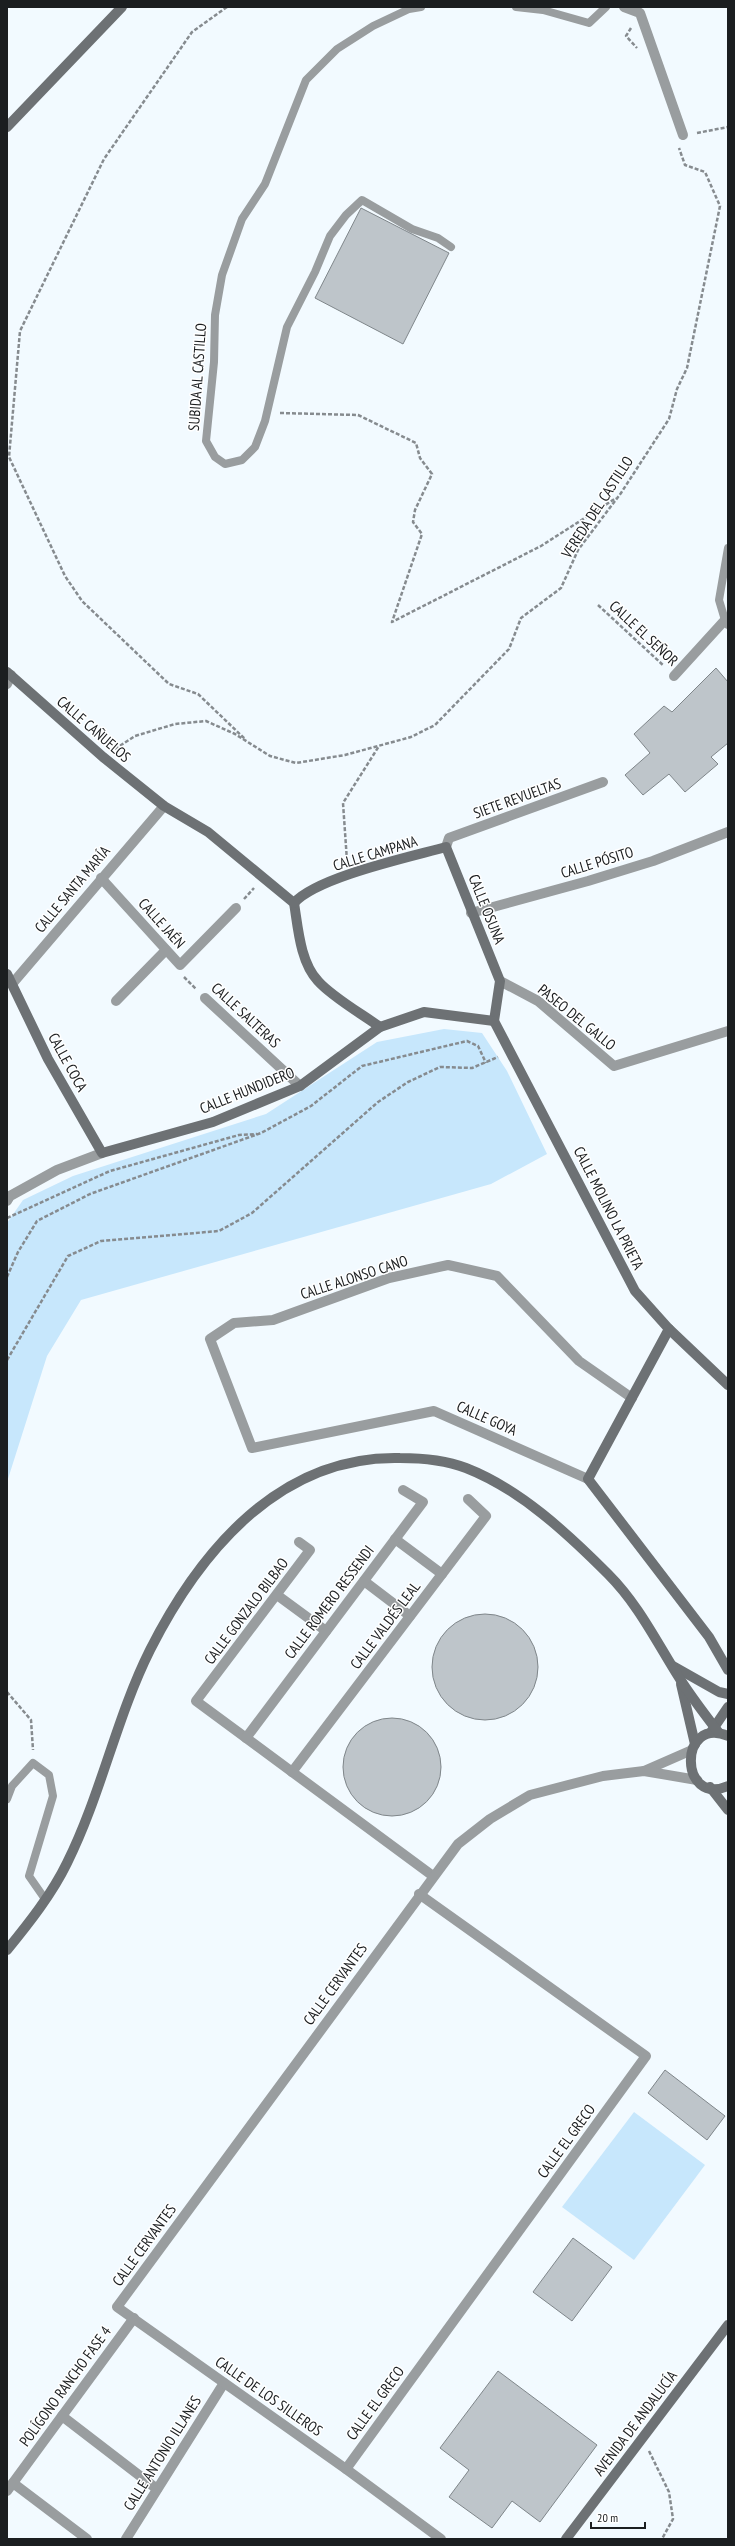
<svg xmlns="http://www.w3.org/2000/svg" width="735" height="2546" font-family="'PT Sans Narrow',sans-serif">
<rect width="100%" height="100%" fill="#f2faff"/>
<g fill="#c7e7fc">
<polygon points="444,1029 482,1033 507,1071 547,1154 491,1184 81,1300 47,1356 7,1482 7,1223 23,1200 73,1176 266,1114 377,1042"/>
<polygon points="634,2112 705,2165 634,2260 562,2207"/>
</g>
<g fill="#bec5ca" stroke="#7f868a">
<polygon points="361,208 449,253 403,344 315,298"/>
<polygon points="716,668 728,682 728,743 711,757 718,764 685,792 669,774 643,795 625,775 650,753 634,734 664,706 672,712"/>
<circle cx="485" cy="1667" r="53"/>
<circle cx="392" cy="1767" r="49"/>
<polygon points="665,2070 725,2116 707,2140 648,2093"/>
<polygon points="573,2238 612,2267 572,2321 533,2292"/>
<polygon points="498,2371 597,2445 540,2522 512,2501 492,2528 449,2497 469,2470 440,2448"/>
</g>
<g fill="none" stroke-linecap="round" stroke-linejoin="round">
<g stroke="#868b8f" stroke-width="2.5" stroke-dasharray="4 2" stroke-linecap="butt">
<polyline points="227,7 192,32 104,159 20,331 9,457 65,576 82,601 169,684 198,694 245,739"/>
<polyline points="631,28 626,36 637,48"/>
<polyline points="697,133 728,127"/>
<polyline points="280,413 358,415 416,443 420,458 432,474 415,510 413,522 422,534 392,622 541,546 616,498"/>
<polyline points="598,605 664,666"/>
<polyline points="115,749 135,736 175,724 206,721 235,734 270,756 296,763 345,755 411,737 435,725 509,649 521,618 561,588 578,550 621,493 669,419 677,389 687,368 720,206 705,172 685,165 679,148"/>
<polyline points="347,861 343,803 379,746"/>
<polyline points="244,899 254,888"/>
<polyline points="184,977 196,989"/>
<polyline points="7,1218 110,1171 239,1135 257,1134"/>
<polyline points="7,1277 18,1252 37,1221 90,1194 261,1133 311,1106 362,1066 467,1041 478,1046 486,1063"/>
<polyline points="7,1360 68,1256 101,1241 219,1231 252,1213 378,1102 408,1082 440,1067 472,1068 498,1057"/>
<polyline points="7,1692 31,1720 33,1750"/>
<polyline points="649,2451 669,2492 673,2519 662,2539"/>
</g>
<g stroke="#999d9f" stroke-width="8">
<polyline points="421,7 409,9 373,26 337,49 306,80 265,184 242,219 222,275 215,315 214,362 206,441 215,457 225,464 242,460 255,447 265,421 287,327 315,272 330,236 346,215 362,200 412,229 438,238 451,247"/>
<polyline points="516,7 543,10 589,23 606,7"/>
<polyline points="725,620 719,600 728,548"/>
<polyline points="7,1799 12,1786 33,1763 49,1775 53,1796 29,1876 45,1899"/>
</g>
<g stroke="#999d9f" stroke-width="10">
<polyline points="624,7 640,13 683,135"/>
<polyline points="674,676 725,620 728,624"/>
<polyline points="7,684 11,675"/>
<polyline points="446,847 449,838 603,782"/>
<polyline points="101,878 180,965 236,908"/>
<polyline points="471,913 588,881 653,861 728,832"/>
<polyline points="500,981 538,1001 614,1066 728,1031"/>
<polyline points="12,984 164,806"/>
<polyline points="205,998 300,1086"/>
<polyline points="116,1001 166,950"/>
<polyline points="7,1201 10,1196 57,1170 102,1153"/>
<polyline points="588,1479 434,1411 252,1448 210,1339 234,1323 273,1320 389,1278 448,1265 497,1276 579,1361 632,1398"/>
<polyline points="395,1539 442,1574"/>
<polyline points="299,1542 310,1550 196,1701 433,1876"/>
<polyline points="364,1581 410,1616"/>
<polyline points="277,1595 326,1631"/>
<polyline points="246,1738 423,1502 403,1490"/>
<polyline points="644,1771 692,1750"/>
<polyline points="292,1772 486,1516 468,1499"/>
<polyline points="62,2416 157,2489"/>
<polyline points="346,2469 646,2056 419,1894"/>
<polyline points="13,2483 87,2539"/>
<polyline points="7,2491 134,2318"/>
<polyline points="126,2539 224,2383"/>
<polyline points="441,2539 346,2469 117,2307 458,1844 490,1819 530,1795 603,1776 644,1771 697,1780"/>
</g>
<g stroke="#6d7174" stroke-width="10">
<polyline points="7,127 122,7"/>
<path d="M7,672L103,757L164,806L208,832L294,903C298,927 300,962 318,981C332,997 362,1014 380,1027"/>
<path d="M294,903C317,877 410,857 446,847L500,981L494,1021"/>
<polyline points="7,974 48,1059 102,1153 213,1122 300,1086 380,1027 424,1012 494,1021"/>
<polyline points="494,1021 635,1291 669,1329 728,1385"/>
<polyline points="669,1329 588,1479 709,1637 728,1670"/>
<polyline points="673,1666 719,1692 728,1694"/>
<polyline points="681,1684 695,1744"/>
<polyline points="711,1732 728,1707"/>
<path d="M728,1736C678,1715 679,1807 728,1786"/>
<polyline points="710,1787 728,1810"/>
<path d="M7,1950C29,1923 52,1894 67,1863C101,1795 116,1718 150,1650C200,1551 280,1455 400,1458C422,1458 445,1460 466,1468C520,1489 567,1533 608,1574C639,1605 657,1643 680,1679C692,1698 706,1716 719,1733"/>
<polyline points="566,2539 728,2325"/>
</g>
</g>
<g text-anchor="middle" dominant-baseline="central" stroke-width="3" stroke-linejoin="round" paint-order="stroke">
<g font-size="15" fill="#1b1e20" stroke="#fff">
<text transform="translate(197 377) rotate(-86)">SUBIDA AL CASTILLO</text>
<text transform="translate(597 507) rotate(-57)">VEREDA DEL CASTILLO</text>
<text transform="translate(644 633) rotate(43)">CALLE EL SEÑOR</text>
<text transform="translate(94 729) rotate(41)">CALLE CAÑUELOS</text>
<text transform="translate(517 798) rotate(-20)">SIETE REVUELTAS</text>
<text transform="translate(375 853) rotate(-17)">CALLE CAMPANA</text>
<text transform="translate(597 862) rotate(-17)">CALLE PÓSITO</text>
<text transform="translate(72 889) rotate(-50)">CALLE SANTA MARÍA</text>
<text transform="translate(487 909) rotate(68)">CALLE OSUNA</text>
<text transform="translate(162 923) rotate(48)">CALLE JAÉN</text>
<text transform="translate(246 1015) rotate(43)">CALLE SALTERAS</text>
<text transform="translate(577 1017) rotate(39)">PASEO DEL GALLO</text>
<text transform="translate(68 1062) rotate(61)">CALLE COCA</text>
<text transform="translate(247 1090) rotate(-22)">CALLE HUNDIDERO</text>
<text transform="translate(609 1208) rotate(63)">CALLE MOLINO LA PRIETA</text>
<text transform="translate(354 1277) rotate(-18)">CALLE ALONSO CANO</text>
<text transform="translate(487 1418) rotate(24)">CALLE GOYA</text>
<text transform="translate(329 1602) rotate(-53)">CALLE ROMERO RESSENDI</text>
<text transform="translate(246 1611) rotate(-53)">CALLE GONZALO BILBAO</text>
<text transform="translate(385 1625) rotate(-53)">CALLE VALDÉS LEAL</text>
<text transform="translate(335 1984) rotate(-54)">CALLE CERVANTES</text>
<text transform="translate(566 2141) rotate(-54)">CALLE EL GRECO</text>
<text transform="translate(144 2245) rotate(-54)">CALLE CERVANTES</text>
<text transform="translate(65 2386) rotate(-54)">POLÍGONO RANCHO FASE 4</text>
<text transform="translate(269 2396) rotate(35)">CALLE DE LOS SILLEROS</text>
<text transform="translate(375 2403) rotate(-54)">CALLE EL GRECO</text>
<text transform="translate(635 2423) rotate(-53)">AVENIDA DE ANDALUCÍA</text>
<text transform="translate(162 2453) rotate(-58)">CALLE ANTONIO ILLANES</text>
</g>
</g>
<rect width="735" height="2546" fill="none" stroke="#1b1e20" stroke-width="16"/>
<path d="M591 2522v6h54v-6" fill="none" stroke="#1b1e20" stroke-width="2"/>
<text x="597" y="2522" font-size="12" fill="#1b1e20" stroke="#ffffff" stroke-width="3" paint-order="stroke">20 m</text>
</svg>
